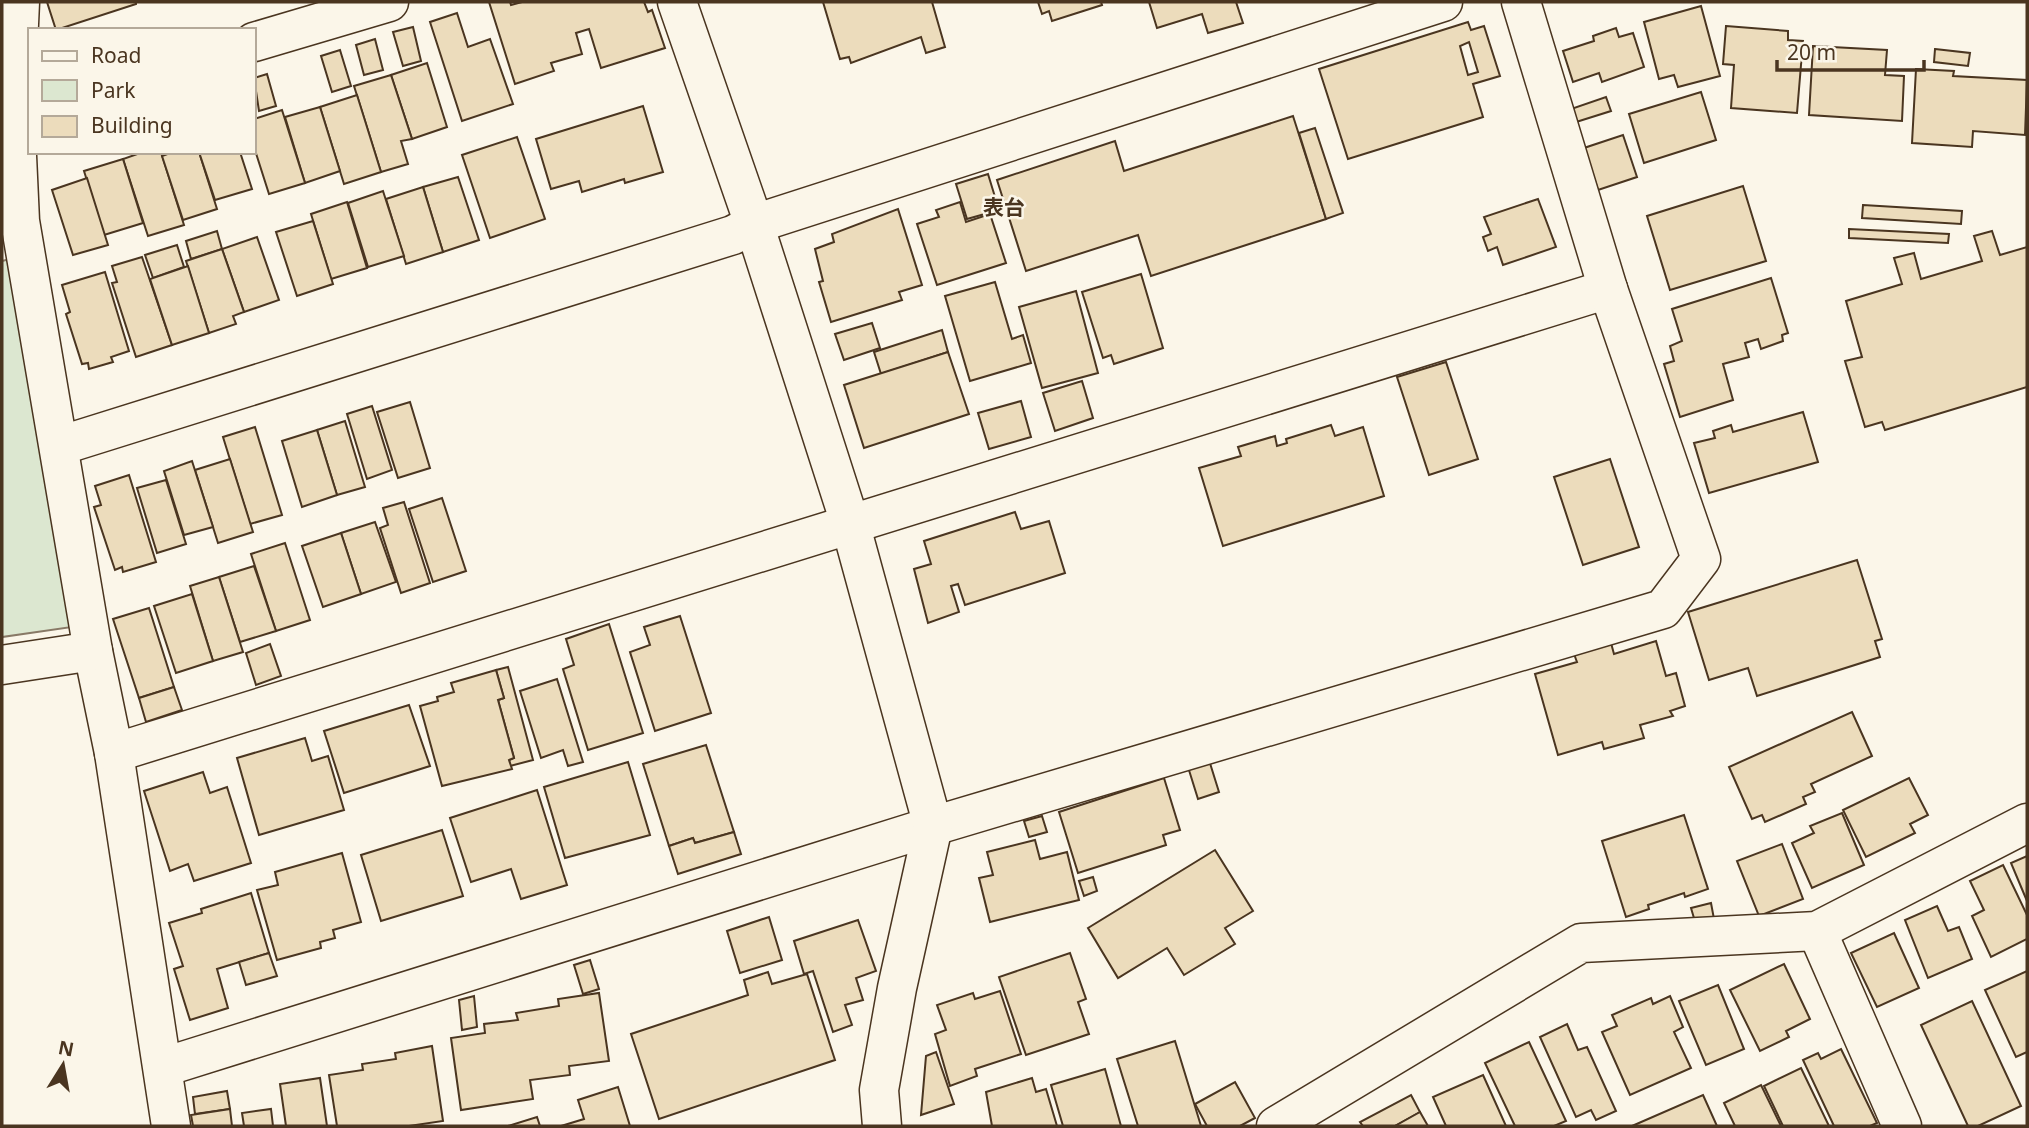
<svg xmlns="http://www.w3.org/2000/svg" width="2029" height="1128" font-family="'Noto Sans','Noto Sans JP',sans-serif">
<rect width="100%" height="100%" fill="#fbf6e9"/>
<polygon fill="#dce7d0" stroke="#887966" stroke-width="2" points="10,259 72,627 2,637 2,261"/>
<g fill="#ecdcbc" stroke="#4a3520" stroke-width="2" fill-rule="evenodd">
<polygon points="47,2 136,2 136,4 56,30"/>
<polygon points="489,2 510,2 511,5 522,2 644,2 648,12 652,10 665,48 601,68 589,29 576,33 582,54 551,63 554,71 515,84"/>
<polygon points="823,2 932,2 945,47 926,53 921,37 851,63 849,57 840,59"/>
<polygon points="1038,2 1101,2 1102,5 1052,21 1049,11 1042,14"/>
<polygon points="1149,2 1236,2 1243,23 1208,33 1202,14 1157,28"/>
<polygon points="1701,6 1720,76 1678,87 1674,75 1659,79 1644,22"/>
<polygon points="457,13 468,47 490,39 513,104 462,121 430,22"/>
<path d="M1468,22L1471,30L1484,26L1500,76L1473,84L1483,117L1348,159L1319,69ZM1469,42L1478,72L1468,75L1460,46Z"/>
<polygon points="1726,26 1788,31 1788,40 1803,41 1797,113 1731,108 1734,65 1723,64"/>
<polygon points="413,27 421,61 403,66 393,32"/>
<polygon points="1616,28 1619,37 1633,33 1644,67 1602,82 1599,73 1573,82 1563,51 1594,41 1593,36"/>
<polygon points="375,39 383,70 364,75 356,45"/>
<polygon points="1813,46 1887,50 1885,75 1904,76 1902,121 1809,115"/>
<polygon points="1935,49 1970,53 1968,66 1934,62"/>
<polygon points="340,50 351,86 332,92 321,56"/>
<polygon points="427,63 447,127 412,139 391,75"/>
<polygon points="1916,69 1954,71 1953,76 2027,80 2025,135 1973,131 1972,147 1912,143"/>
<polygon points="267,74 276,106 259,111 254,78"/>
<polygon points="391,75 412,139 401,141 408,164 381,172 354,86"/>
<polygon points="1701,92 1716,140 1644,163 1629,114"/>
<polygon points="357,95 381,172 344,184 320,107"/>
<polygon points="1606,97 1611,111 1573,123 1568,110"/>
<polygon points="643,106 663,172 625,183 624,179 582,192 579,181 551,189 536,139"/>
<polygon points="320,107 340,171 305,183 285,117"/>
<polygon points="282,110 305,183 269,194 254,147 254,119"/>
<polygon points="1293,116 1326,219 1151,276 1138,235 1026,271 997,180 1115,141 1124,171"/>
<polygon points="1315,128 1343,213 1326,219 1299,133"/>
<polygon points="1623,135 1637,177 1598,190 1584,148"/>
<polygon points="517,137 545,219 490,238 462,155"/>
<polygon points="143,152 161,152 184,225 148,236 123,159"/>
<polygon points="173,152 199,152 217,209 183,220 162,156"/>
<polygon points="199,152 240,152 252,189 215,200"/>
<polygon points="123,159 143,223 104,235 84,171"/>
<polygon points="988,174 999,210 967,219 956,184"/>
<polygon points="458,177 479,240 443,252 423,187"/>
<polygon points="87,178 108,245 73,255 52,190"/>
<polygon points="1743,186 1766,261 1670,290 1647,216"/>
<polygon points="423,187 443,252 406,264 386,199"/>
<polygon points="383,191 404,256 368,267 348,203"/>
<polygon points="1538,199 1556,247 1503,265 1497,247 1488,251 1483,237 1491,234 1484,217"/>
<polygon points="347,202 367,268 331,279 311,214"/>
<polygon points="960,202 966,222 990,214 1006,263 937,285 917,224 939,217 936,210"/>
<polygon points="1863,205 1962,211 1961,224 1862,218"/>
<polygon points="898,209 922,285 899,292 902,300 831,322 819,282 823,281 815,249 834,242 832,234"/>
<polygon points="313,221 333,284 297,296 276,232"/>
<polygon points="1849,229 1949,234 1948,243 1849,238"/>
<polygon points="217,231 222,249 191,259 186,241"/>
<polygon points="1992,231 2000,255 2027,247 2027,387 1885,430 1882,422 1865,427 1845,361 1862,357 1846,301 1902,284 1894,258 1914,253 1921,279 1982,261 1974,236"/>
<polygon points="257,237 279,300 244,312 222,249"/>
<polygon points="177,245 184,267 153,278 145,255"/>
<polygon points="222,249 244,312 233,316 236,324 209,333 186,261"/>
<polygon points="142,257 172,345 136,357 112,283 117,282 112,266"/>
<polygon points="188,266 209,333 172,345 150,279"/>
<polygon points="105,272 129,351 111,357 113,362 89,369 88,363 82,364 66,314 70,312 62,285"/>
<polygon points="1141,274 1163,348 1114,364 1111,355 1103,358 1082,292"/>
<polygon points="1771,278 1788,333 1782,335 1783,341 1761,349 1758,339 1745,343 1749,357 1723,364 1733,400 1680,417 1664,364 1674,361 1670,346 1682,341 1672,309"/>
<polygon points="995,282 1012,339 1023,335 1031,363 970,381 945,296"/>
<polygon points="1076,291 1098,373 1042,388 1019,307"/>
<polygon points="872,323 880,348 844,360 835,334"/>
<polygon points="942,330 948,352 881,374 874,352"/>
<polygon points="948,352 969,414 864,448 844,385"/>
<polygon points="1446,362 1478,459 1429,475 1397,377"/>
<polygon points="1082,381 1093,418 1055,431 1043,393"/>
<polygon points="1021,401 1031,437 989,449 978,413"/>
<polygon points="410,402 430,468 398,478 377,412"/>
<polygon points="372,406 392,470 367,479 347,414"/>
<polygon points="1803,412 1818,462 1709,493 1694,443 1715,438 1713,431 1731,425 1733,432"/>
<polygon points="345,421 365,487 337,495 317,430"/>
<polygon points="1331,425 1335,436 1363,427 1384,496 1223,546 1199,468 1241,456 1238,447 1275,436 1277,446 1287,443 1286,439"/>
<polygon points="255,427 282,515 250,524 223,437"/>
<polygon points="317,430 337,495 302,507 282,441"/>
<polygon points="230,459 253,532 218,543 195,470"/>
<polygon points="1610,459 1639,547 1583,565 1554,477"/>
<polygon points="192,461 213,527 184,535 164,471"/>
<polygon points="129,475 156,562 123,572 122,567 115,570 94,507 101,505 95,486"/>
<polygon points="166,480 186,544 157,553 137,488"/>
<polygon points="442,498 466,571 433,582 409,509"/>
<polygon points="404,502 430,583 401,593 380,528 388,525 383,508"/>
<polygon points="1015,512 1021,529 1049,521 1065,573 965,605 958,584 951,586 959,612 928,623 914,569 931,564 924,541"/>
<polygon points="375,522 396,582 361,594 341,533"/>
<polygon points="341,533 361,594 323,607 302,546"/>
<polygon points="285,543 310,620 276,631 251,554"/>
<polygon points="1857,560 1882,639 1875,641 1880,657 1757,696 1748,668 1709,680 1688,612"/>
<polygon points="254,566 276,631 240,642 219,577"/>
<polygon points="219,577 243,652 213,661 190,586"/>
<polygon points="192,594 213,661 176,673 154,606"/>
<polygon points="149,608 174,687 139,698 113,619"/>
<polygon points="680,616 711,713 655,731 630,652 650,645 644,627"/>
<polygon points="609,624 643,733 588,750 563,669 574,665 566,639"/>
<polygon points="1656,641 1666,676 1676,673 1685,706 1670,711 1673,716 1640,725 1644,738 1604,749 1602,742 1558,755 1535,674 1577,662 1574,654 1611,643 1614,654"/>
<polygon points="270,644 281,676 256,685 246,653"/>
<polygon points="508,667 533,760 510,766 509,760 514,758 498,700 504,698 496,670"/>
<polygon points="496,670 504,698 498,700 514,758 509,760 512,769 442,786 420,706 438,701 437,697 454,692 451,683"/>
<polygon points="557,679 583,762 568,766 563,750 541,758 520,691"/>
<polygon points="174,687 182,710 146,722 139,698"/>
<polygon points="409,705 430,766 344,793 324,731"/>
<polygon points="1852,712 1872,756 1811,784 1815,792 1803,797 1806,804 1765,822 1762,815 1752,819 1729,767"/>
<polygon points="305,738 312,761 328,756 344,810 259,835 237,758"/>
<polygon points="706,745 734,832 695,843 693,838 669,846 643,764"/>
<polygon points="1209,760 1219,792 1198,799 1188,767"/>
<polygon points="628,762 650,835 565,858 544,787"/>
<polygon points="203,772 210,793 227,787 251,863 194,881 188,864 170,871 144,791"/>
<polygon points="1164,778 1180,830 1163,835 1166,845 1078,873 1059,812"/>
<polygon points="1909,778 1928,815 1910,824 1915,833 1866,857 1843,810"/>
<polygon points="537,790 567,885 521,899 511,869 471,882 450,818"/>
<polygon points="1842,813 1864,865 1812,888 1792,843 1814,833 1810,826"/>
<polygon points="1684,815 1708,889 1685,897 1684,893 1648,905 1649,909 1626,917 1602,841"/>
<polygon points="1042,816 1047,832 1029,837 1024,821"/>
<polygon points="442,830 463,896 381,921 361,855"/>
<polygon points="734,832 741,854 678,874 669,846 693,838 695,843"/>
<polygon points="1035,840 1040,859 1067,852 1079,900 990,922 979,878 993,875 987,852"/>
<polygon points="1782,844 1803,899 1759,916 1737,861"/>
<polygon points="1215,850 1253,911 1225,928 1235,944 1184,975 1167,948 1118,978 1088,928"/>
<polygon points="342,853 361,922 333,930 335,938 320,942 321,948 277,960 257,890 278,885 275,872"/>
<polygon points="2027,856 2027,901 2011,863"/>
<polygon points="2003,865 2027,915 2027,939 1991,957 1972,916 1984,910 1970,881"/>
<polygon points="1093,877 1097,891 1084,896 1079,881"/>
<polygon points="251,893 269,953 217,969 228,1008 190,1020 174,969 183,966 169,923 202,913 201,909"/>
<polygon points="1711,903 1714,919 1696,925 1691,908"/>
<polygon points="1937,906 1948,931 1959,927 1972,959 1928,978 1905,920"/>
<polygon points="769,917 782,960 740,973 727,931"/>
<polygon points="858,920 876,971 856,978 863,1000 845,1005 852,1025 833,1032 813,971 804,974 794,941"/>
<polygon points="1894,933 1919,988 1877,1007 1851,953"/>
<polygon points="269,953 277,976 246,985 239,962"/>
<polygon points="1070,953 1086,999 1078,1002 1089,1034 1026,1055 999,977"/>
<polygon points="590,960 599,989 583,994 574,965"/>
<polygon points="1784,964 1810,1019 1786,1031 1789,1037 1760,1051 1730,990"/>
<polygon points="2027,971 2027,1052 2016,1057 1985,990"/>
<polygon points="768,972 772,984 807,974 835,1060 659,1119 631,1034 748,995 744,980"/>
<polygon points="1718,985 1744,1049 1706,1065 1679,1001"/>
<polygon points="1000,991 1021,1054 975,1069 977,1076 950,1086 935,1034 946,1030 937,1005 973,993 975,999"/>
<polygon points="599,993 609,1061 569,1066 570,1075 530,1080 533,1099 461,1110 451,1038 485,1033 484,1024 518,1020 516,1013 559,1006 558,999"/>
<polygon points="474,996 477,1027 462,1030 459,1000"/>
<polygon points="1670,996 1683,1027 1674,1032 1691,1068 1630,1095 1602,1032 1617,1026 1612,1015 1651,998 1653,1004"/>
<polygon points="1972,1001 2021,1106 1978,1126 1968,1126 1921,1025"/>
<polygon points="1567,1024 1578,1050 1587,1047 1616,1111 1596,1120 1591,1110 1576,1117 1540,1037"/>
<polygon points="1175,1041 1201,1126 1138,1126 1117,1059"/>
<polygon points="1529,1042 1566,1121 1554,1126 1515,1126 1485,1063"/>
<polygon points="432,1046 443,1121 409,1126 337,1126 329,1075 363,1070 362,1064 396,1059 395,1053"/>
<polygon points="1841,1049 1877,1123 1870,1126 1834,1126 1803,1060 1818,1053 1821,1059"/>
<polygon points="936,1052 954,1104 921,1115 926,1056"/>
<polygon points="1801,1068 1829,1126 1783,1126 1764,1086"/>
<polygon points="1105,1069 1121,1126 1063,1126 1051,1085"/>
<polygon points="1483,1075 1506,1126 1446,1126 1433,1097"/>
<polygon points="320,1078 327,1126 286,1126 280,1084"/>
<polygon points="1032,1078 1036,1092 1046,1089 1057,1126 992,1126 986,1092"/>
<polygon points="1235,1082 1255,1118 1240,1126 1207,1126 1195,1104"/>
<polygon points="1761,1085 1781,1126 1735,1126 1724,1103"/>
<polygon points="618,1087 630,1126 561,1126 584,1119 578,1100"/>
<polygon points="227,1091 230,1109 195,1114 193,1097"/>
<polygon points="1411,1095 1420,1112 1395,1126 1363,1126 1360,1122"/>
<polygon points="1703,1095 1717,1126 1632,1126"/>
<polygon points="230,1109 232,1126 193,1126 191,1115"/>
<polygon points="271,1109 273,1126 244,1126 242,1113"/>
<polygon points="1420,1112 1428,1126 1395,1126"/>
<polygon points="537,1117 540,1126 508,1126"/>
</g>
<g fill="none" stroke-linecap="round" stroke-linejoin="round">
<defs>
<g id="minor">
<polyline points="20,2 15,112 20,221 93,651 114,753 171,1126"/>
<polyline points="254,42 389,2"/>
<polyline points="59,446 733,235 754,224 1443,2"/>
<polyline points="2,665 93,651"/>
<polyline points="114,753 1608,289"/>
<polyline points="1817,931 1902,1126"/>
<polyline points="164,1067 933,826 1663,609 1701,559 1608,289 1521,2"/>
<polyline points="1276,1126 1581,943 1817,931 2027,823"/>
</g>
<polyline id="tertiary" points="677,2 754,224 850,523 933,826 897,988 879,1090 882,1126"/>
</defs>
<use href="#minor" stroke="#4a3520" stroke-width="41"/>
<use href="#tertiary" stroke="#4a3520" stroke-width="41"/>
<use href="#minor" stroke="#fbf6e9" stroke-width="38"/>
<use href="#tertiary" stroke="#fbf6e9" stroke-width="38"/>
</g>
<g text-anchor="middle" dominant-baseline="central" stroke-width="5" stroke-linejoin="round" paint-order="stroke">
<g font-size="21" font-weight="bold" fill="#4a3520" stroke="#fbf6e9">
<text x="1004" y="207">表台</text>
</g>
</g>
<rect width="2029" height="1128" fill="none" stroke="#4a3520" stroke-width="7"/>
<rect x="28" y="28" width="228" height="126" fill="#fbf6e9" stroke="#b4a999" stroke-width="2"/>
<rect x="42" y="51" width="35" height="10" fill="#fbf6e9" stroke="#b4a999" stroke-width="2"/>
<text x="91" y="63" font-size="21" fill="#4a3520">Road</text>
<rect x="42" y="80" width="35" height="21" fill="#dce7d0" stroke="#b4a999" stroke-width="2"/>
<text x="91" y="98" font-size="21" fill="#4a3520">Park</text>
<rect x="42" y="116" width="35" height="21" fill="#ecdcbc" stroke="#b4a999" stroke-width="2"/>
<text x="91" y="133" font-size="21" fill="#4a3520">Building</text>
<g transform="translate(63 1065) rotate(11)" stroke="#fbf6e9" stroke-width="5" paint-order="stroke">
<path d="M0-5L12 26L0 18L-12 26Z" fill="#4a3520"/>
<text y="-10" font-size="19" font-weight="bold" text-anchor="middle" fill="#4a3520">N</text>
</g>
<path d="M1777 60v10h147v-10" fill="none" stroke="#4a3520" stroke-width="3.5"/>
<text x="1787" y="60" font-size="21" fill="#4a3520" stroke="#fbf6e9" stroke-width="5" paint-order="stroke">20 m</text>
</svg>
